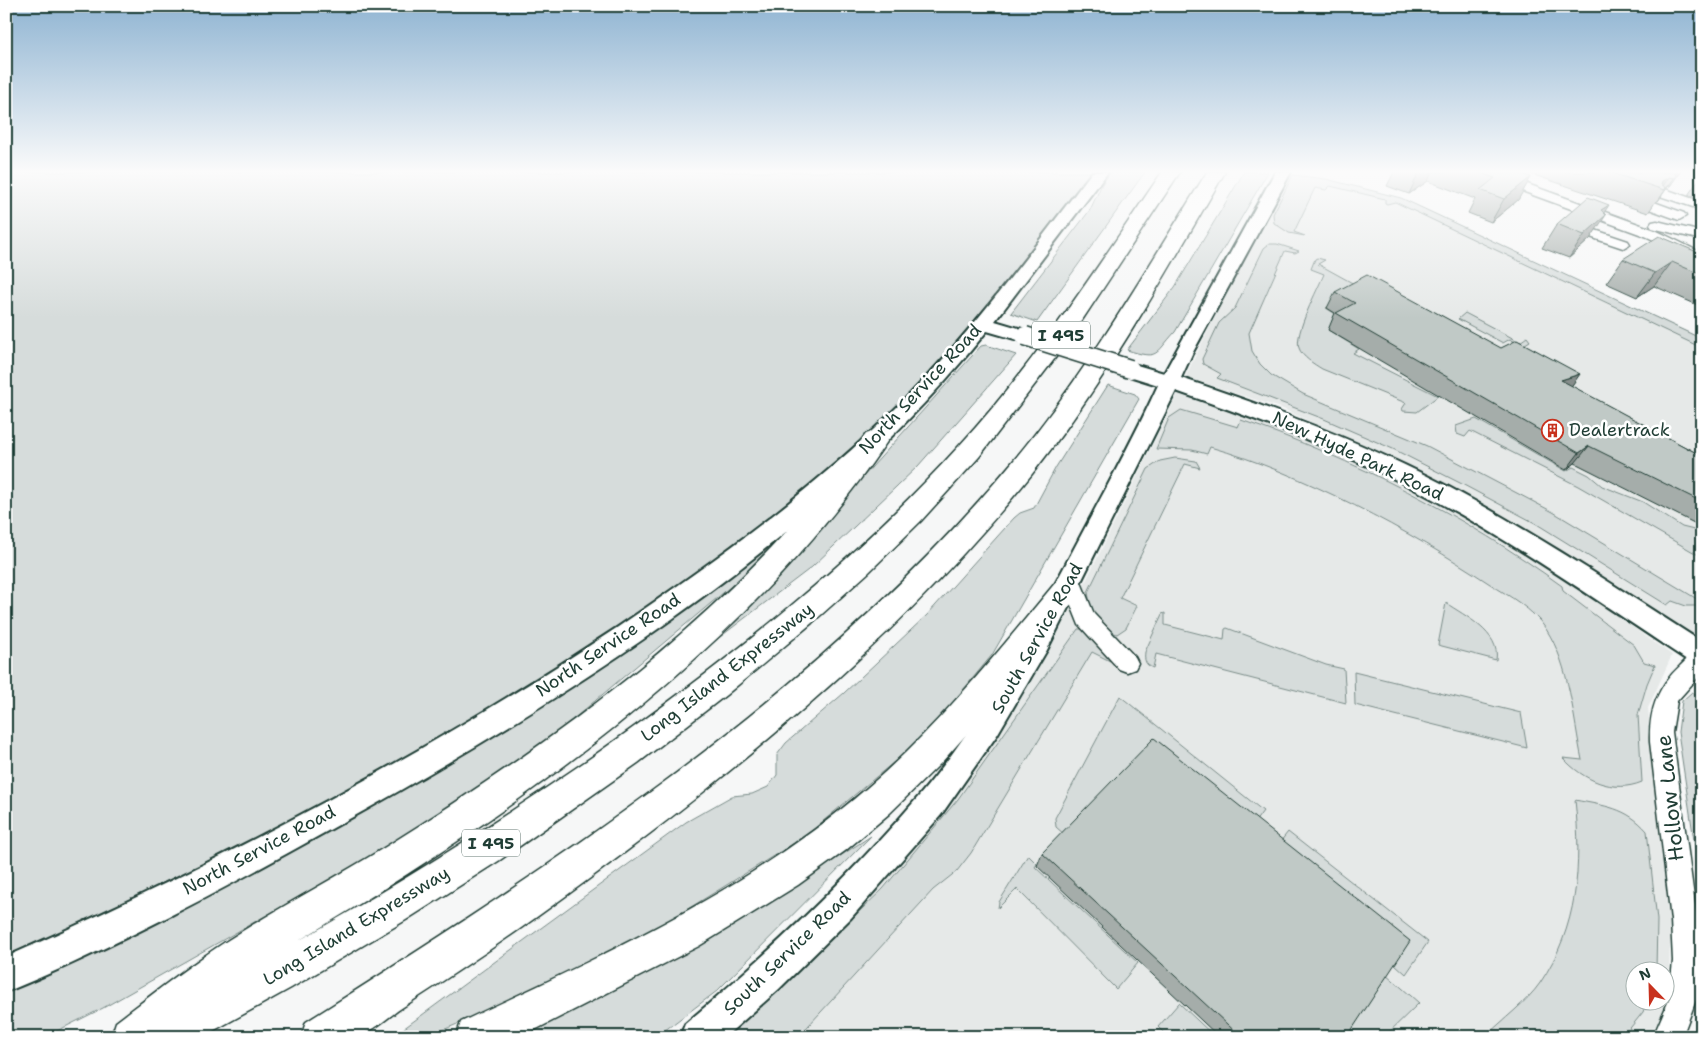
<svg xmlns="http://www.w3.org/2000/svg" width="1708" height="1043" font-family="'Shantell Sans',sans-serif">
<rect width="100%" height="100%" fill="#f6f7f7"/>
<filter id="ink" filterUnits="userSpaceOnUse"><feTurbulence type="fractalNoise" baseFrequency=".02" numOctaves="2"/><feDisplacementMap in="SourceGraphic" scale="10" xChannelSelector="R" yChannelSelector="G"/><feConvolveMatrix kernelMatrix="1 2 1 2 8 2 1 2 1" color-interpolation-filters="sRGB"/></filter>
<g filter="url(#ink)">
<g fill="#e6e9e8" fill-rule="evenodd">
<polygon points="1287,172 1399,198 1702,338 1702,643 1510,521 1428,477 1281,408 1185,377"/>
<path d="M1179,391L1300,433L1437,496L1576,587L1672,655L1648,708L1671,910L1668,1010L1647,1037H713L975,765L1079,595ZM1636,970H1666V1000H1636Z"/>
</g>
<g fill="#d6dcdb" stroke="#7a8c88">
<polygon points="6,172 1100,172 983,323 875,440 579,666 6,975"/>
<polygon points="1111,172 1145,172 1037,322 1011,313 1090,210 1102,184"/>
<path d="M1244,172H1268L1175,332C1154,355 1159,360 1127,350L1175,287Z"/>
<polygon points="1293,175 1326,179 1401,198 1702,339 1702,348 1395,202 1387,204 1385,203 1385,199 1330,186 1326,190 1315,188 1294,232 1305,236 1289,233 1274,223 1273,214"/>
<polygon points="1269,244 1277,244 1299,251 1295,253 1285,251 1249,333 1252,351 1260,364 1271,375 1303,394 1427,446 1553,512 1702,602 1702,606 1686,606 1672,601 1667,605 1535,523 1460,483 1393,449 1324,419 1217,378 1221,374 1203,364 1202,359 1219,323 1235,308 1264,248"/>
<path d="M1317,258L1325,260L1318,264L1396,307L1359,291L1326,308L1345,320L1328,330L1359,349L1353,353L1438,396L1417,412L1403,411L1402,409L1406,403L1322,369C1314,364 1302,357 1299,348C1294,333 1318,289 1324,274L1311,269L1315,259Z"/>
<polygon points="1465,313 1520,342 1527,337 1530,341 1522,346 1510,339 1503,343 1458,319"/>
<polygon points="986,345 1016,355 918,466 812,567 678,669 835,508 981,346"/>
<polygon points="1108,385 1135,394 1139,399 992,655 924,737 804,837 662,925 520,998 426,1037 392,1037 686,822 732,796 752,794 768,787 777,775 777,755 786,743 844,693 927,615 1014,518 1020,513 1034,508 1056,467"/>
<path d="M1181,410L1238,427L1241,420C1352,458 1467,517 1562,586L1563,591L1634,645L1644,662L1655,665L1647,684L1638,715L1642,782C1613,794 1583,780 1563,758L1582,760C1573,717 1570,666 1546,629C1533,609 1509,596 1490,584C1410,531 1302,473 1210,447L1207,454L1192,450L1156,449L1169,418Z"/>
<polygon points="1476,419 1566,471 1573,467 1589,475 1602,486 1643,502 1682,527 1702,532 1702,557 1578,486 1470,431 1465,437 1457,434 1456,426"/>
<polygon points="1175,458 1196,461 1200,468 1185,464 1120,598 1137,606 1126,628 1117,634 1101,628 1092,616 1088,592 1148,469 1160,461"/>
<polygon points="762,550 768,555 494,786 103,1008 45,1037 6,1037 6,988 122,937"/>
<path d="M1446,603C1465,616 1501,633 1496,660L1438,645Z"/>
<path d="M1165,613V625L1224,640L1225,629L1227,628L1326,665L1344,669L1346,703L1156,654L1153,668C1145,665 1144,660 1145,652L1162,614Z"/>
<polygon points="1078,629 1085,629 1100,644 1110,661 1092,652 971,853 957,871 933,890 798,1037 727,1037 883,889 958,799"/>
<polygon points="1354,672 1521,713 1527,748 1355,705"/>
<polygon points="1692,692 1702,698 1702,934 1700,881 1678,732 1682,701"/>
<polygon points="1120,696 1263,811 1247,833 1065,835 1056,827 1055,818"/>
<path d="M1575,800C1605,806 1626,807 1647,831L1657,920L1656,970H1636V1000L1647,1001L1643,1012L1623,1037H1485C1502,1020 1527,1002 1540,983C1578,927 1582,866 1575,800Z"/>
<polygon points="1288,832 1428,942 1406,974 1272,852"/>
<polygon points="871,836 717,991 656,1037 499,1037 726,930"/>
<polygon points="1028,855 1037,864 1035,867 1138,963 1116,989 1017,889 998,908 999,902"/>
<polygon points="1385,973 1419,1003 1384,1037 1342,1037"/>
<polygon points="1179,1003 1215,1037 1168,1037 1158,1027"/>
</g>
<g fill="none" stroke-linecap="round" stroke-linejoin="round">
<defs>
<g id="minor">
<polygon points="1476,172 1494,172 1655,230 1702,253 1702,262 1645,236 1478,175"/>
<polygon points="1665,189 1702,202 1702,210 1660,196 1659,193 1660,190"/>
<polygon points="1654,202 1684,213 1686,216 1679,220 1649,209 1647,206"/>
<polygon points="1657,221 1702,232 1702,240 1652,228 1650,225 1652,222"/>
<polygon points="1595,230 1628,241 1630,244 1623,248 1590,237 1588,234"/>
<polygon points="1071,572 1078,575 1094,614 1135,657 1138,663 1135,669 1127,672 1119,669 1079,625 1061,580 1064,575"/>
<path d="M1702,650V673L1677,701L1672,732L1697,920L1700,961L1696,1000L1682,1037H1653L1669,1000L1673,961L1671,920L1650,742C1649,711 1657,687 1680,666C1687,659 1693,653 1702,650Z"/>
</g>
<g id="major">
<path d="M1092,172H1108L995,321L1032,332L1035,336L1032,340L1025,342L987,331C818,542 568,698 333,828C227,887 118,946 6,992V957C217,864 425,755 618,627C715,561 812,491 896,408C969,337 1029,253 1092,172Z"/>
<path d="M1275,172H1291L1192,354L1181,378C1272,408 1363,442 1447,486C1535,533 1618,588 1702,642V667L1693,664C1606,607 1522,547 1431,498C1350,454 1263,421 1176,391L1047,650L997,735L941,815L851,918L779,989L725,1037H680L685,1024C768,954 848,879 919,796C984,719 1032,628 1079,539C1106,488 1134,438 1158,385L1123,374L1120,369L1123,364L1130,363L1164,373Z"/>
</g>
<g id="highway">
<path d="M1162,172H1180L1069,340L979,457L921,521L868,573L812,623L726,695L638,763L500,860L406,920L291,988L202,1037H111L116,1022C157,991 197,959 241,932C289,902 339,876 387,846C565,735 742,606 866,434L875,431L884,434L888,440L884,446C742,654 513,814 298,941C399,885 497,822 592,757C723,665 851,565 959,446C1036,362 1098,266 1162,172Z"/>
<path d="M1207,172H1225C1165,275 1106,381 1032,474C892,648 718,787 538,916C493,948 448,978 403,1007C389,1016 374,1031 359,1036C348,1040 314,1037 301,1037L306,1022C560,861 820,694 1014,460C1088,371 1146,270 1207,172Z"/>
<path d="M1066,578L1076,582L1081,590L1076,598L988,710L941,763L890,813L845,851L798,885L699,946L521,1037H456L461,1022C602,956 748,891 867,788C938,727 996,654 1056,582Z"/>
</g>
</defs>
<use href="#minor" stroke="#1f3d34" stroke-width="3"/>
<use href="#major" stroke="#1f3d34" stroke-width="4"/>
<use href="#highway" stroke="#1f3d34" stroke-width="3"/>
<use href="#minor" fill="#fff" fill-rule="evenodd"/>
<use href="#major" fill="#fff" fill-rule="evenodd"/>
<use href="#highway" fill="#fff" fill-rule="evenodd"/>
<defs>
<polyline id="major-bridge" points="1025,336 1130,369"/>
</defs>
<use href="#major-bridge" stroke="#1f3d34" stroke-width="21" stroke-linecap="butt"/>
<use href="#major-bridge" stroke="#fff" stroke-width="18"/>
</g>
<g fill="#a5adaa" stroke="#1f3d34">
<polygon points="1394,172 1520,172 1519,173 1531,177 1518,200 1491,222 1468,213 1475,199 1428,181 1409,194 1387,186"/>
<polygon points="1525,172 1680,172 1670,186 1668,186 1658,201 1656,201 1648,213"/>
<polygon points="1702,175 1702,200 1688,195"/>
<polygon points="1604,213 1590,239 1569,258 1542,248 1557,224"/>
<polygon points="1702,254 1702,307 1654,286 1637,297 1606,283 1623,259"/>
<polygon points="1335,292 1571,386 1702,456 1702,527 1575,463 1566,470 1328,330 1335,313 1327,308"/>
<polygon points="1042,853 1347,1037 1219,1037 1037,866"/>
</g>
<g fill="#868d8b" stroke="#1f3d34">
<polygon points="1419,172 1432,172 1428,181 1409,194"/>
<polygon points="1670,172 1680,172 1670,186 1668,186 1658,201 1674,178 1669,177 1661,189 1662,181"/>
<polygon points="1531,177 1518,200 1491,222 1504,199"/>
<polygon points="1609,205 1598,222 1606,215 1590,239 1569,258 1601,210"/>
<polygon points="1672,262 1654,286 1637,297 1655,273"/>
<polygon points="1580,374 1568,391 1561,380"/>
<polygon points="1589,446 1575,463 1566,470 1579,453"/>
</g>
<g fill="#c0c9c6" stroke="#1f3d34">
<polygon points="1478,172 1517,172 1531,177 1504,199 1480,190 1495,178"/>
<polygon points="1609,172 1674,172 1676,175 1674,178 1669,177 1662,181 1661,184 1666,188 1664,190"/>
<polygon points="1588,197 1609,205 1601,210 1606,215 1584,235 1557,224"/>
<polygon points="1659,236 1702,254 1702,275 1672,262 1655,273 1623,259"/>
<polygon points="1367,275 1501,348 1517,340 1580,374 1561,380 1702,456 1702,502 1589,446 1579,453 1336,313 1355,303 1335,292"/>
<polygon points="1154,738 1410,941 1347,1037 1241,1037 1042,853"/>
</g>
</g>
<linearGradient id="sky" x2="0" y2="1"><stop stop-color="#8fb4d2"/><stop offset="0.54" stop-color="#fbfbfb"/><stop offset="1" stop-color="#fbfbfb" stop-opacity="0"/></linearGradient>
<rect width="1708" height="318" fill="url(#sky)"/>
<defs>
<symbol id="building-ring" viewBox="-11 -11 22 22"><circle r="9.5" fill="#fff" stroke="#c8321e" stroke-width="1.5"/><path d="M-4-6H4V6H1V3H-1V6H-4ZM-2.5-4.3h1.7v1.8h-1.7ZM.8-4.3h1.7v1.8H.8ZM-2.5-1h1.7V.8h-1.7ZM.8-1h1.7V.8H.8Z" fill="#c8321e"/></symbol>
</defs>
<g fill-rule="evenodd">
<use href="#building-ring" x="1540" y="418" width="25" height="25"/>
</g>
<g text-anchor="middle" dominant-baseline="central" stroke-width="5" stroke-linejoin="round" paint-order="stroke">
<g fill="#fff" stroke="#627771" stroke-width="1">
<rect x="1032" y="321.5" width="58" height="27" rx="4"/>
<rect x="462" y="829.5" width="58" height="27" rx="4"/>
</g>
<g font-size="16" font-weight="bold" fill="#1f3d34">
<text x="1061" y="335">I 495</text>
<text x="491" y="843">I 495</text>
</g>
<g font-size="18" fill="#1f3d34" stroke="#fff">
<text transform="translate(920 389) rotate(-47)">North Service Road</text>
<text transform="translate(1358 456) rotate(25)">New Hyde Park Road</text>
<text transform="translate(1037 638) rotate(-61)">South Service Road</text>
<text transform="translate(608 645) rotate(-34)">North Service Road</text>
<text transform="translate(727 672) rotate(-38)">Long Island Expressway</text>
<text transform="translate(259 850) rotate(-28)">North Service Road</text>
<text transform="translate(356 926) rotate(-31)">Long Island Expressway</text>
<text transform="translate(787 953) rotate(-44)">South Service Road</text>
</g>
<g font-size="18" fill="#1f3d34" stroke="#fff" text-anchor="start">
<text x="1569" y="430">Dealertrack</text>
</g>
<g font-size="21" fill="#1f3d34" stroke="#fff">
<text transform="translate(1670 798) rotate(-96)">Hollow Lane</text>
</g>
</g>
<rect width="1708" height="1043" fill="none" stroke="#fff" stroke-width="25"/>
<rect x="12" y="12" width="1683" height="1018" fill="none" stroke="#1f3d34" stroke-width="2" filter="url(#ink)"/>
<g transform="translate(1650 986) rotate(337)"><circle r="24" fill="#ffffff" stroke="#a5b1ae"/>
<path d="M0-4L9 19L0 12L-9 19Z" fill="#c8321e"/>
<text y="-8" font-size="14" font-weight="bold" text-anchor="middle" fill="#1f3d34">N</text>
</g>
</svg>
